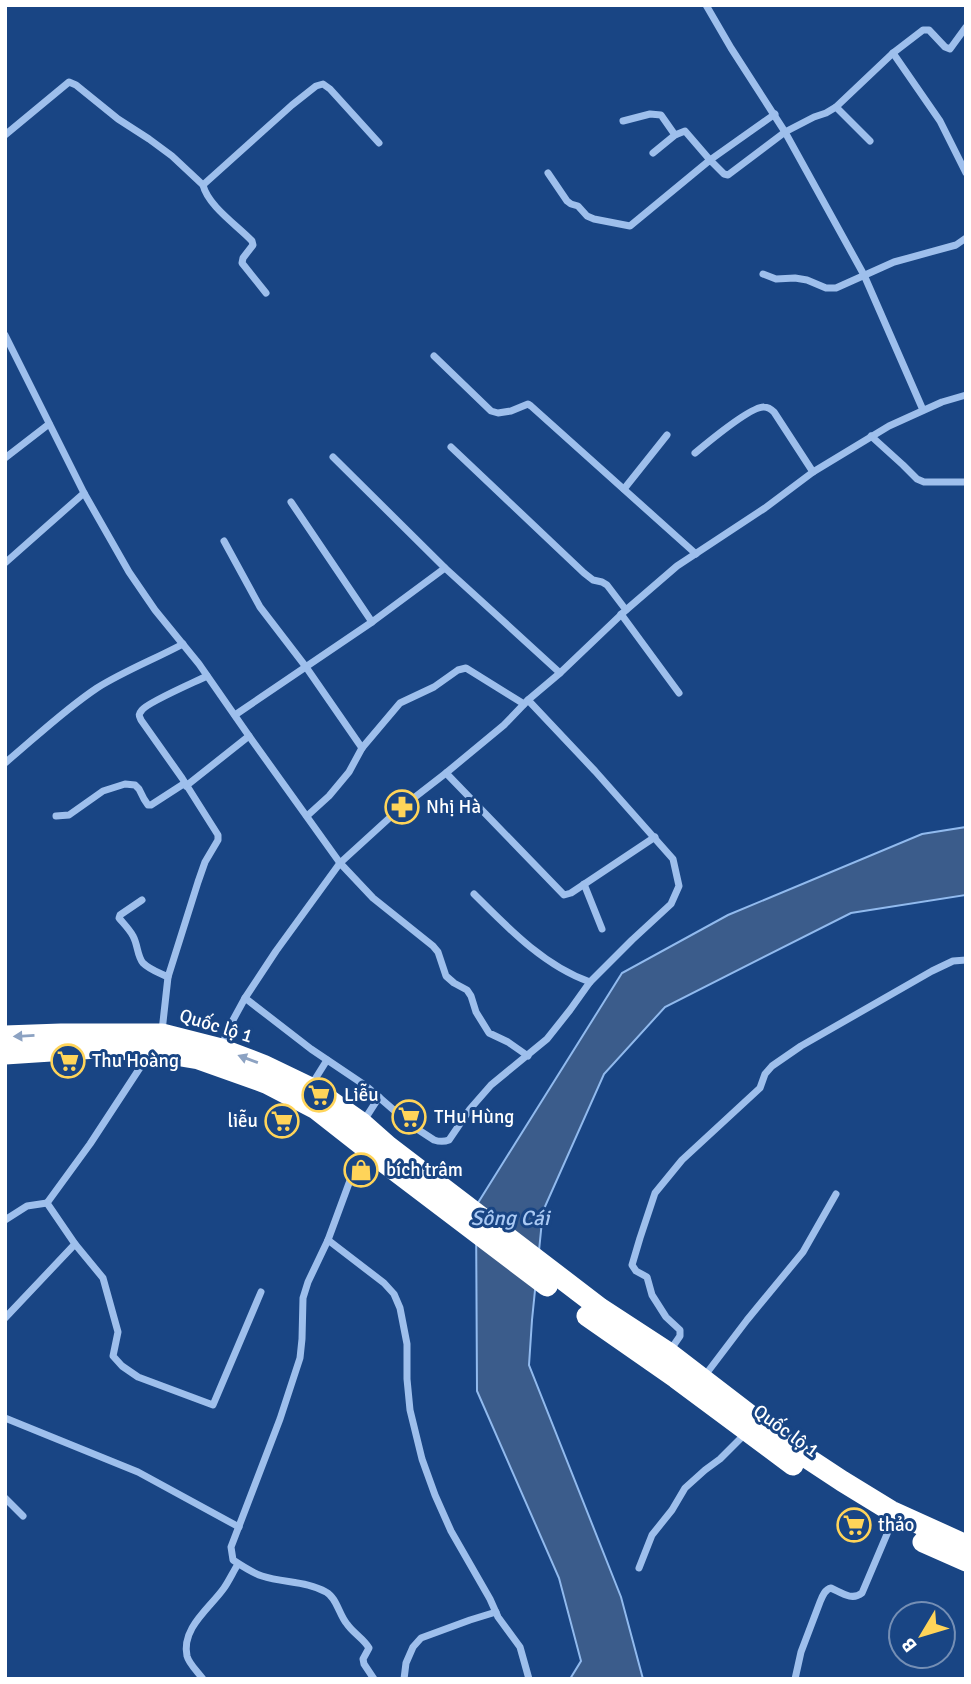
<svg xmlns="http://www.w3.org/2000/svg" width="971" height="1684" font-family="Signika,sans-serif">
<rect width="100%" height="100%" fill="#194584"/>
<polygon fill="#3b5c8b" stroke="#91baee" stroke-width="2" points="966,827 966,895 851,913 665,1007 604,1074 543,1211 532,1320 529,1365 621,1597 643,1679 570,1679 581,1661 559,1578 477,1391 476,1206 622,973 728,915 922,834"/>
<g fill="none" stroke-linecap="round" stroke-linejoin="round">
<g stroke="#9ebfec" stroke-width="7">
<polyline points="706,5 731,48 785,132 864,275 923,410"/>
<polyline points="893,53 940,121 966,173"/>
<polyline points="836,107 893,53 923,30 929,30 945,47 950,49 966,27"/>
<polyline points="623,121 650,114 661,115 675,135"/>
<polyline points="5,135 69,82 76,85 118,119 149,139 172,156 203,185 292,105 316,86 323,84 330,89 379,143"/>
<polyline points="653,153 675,135 685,131 710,160 775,114"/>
<polyline points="548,173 567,201 571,204 578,206 587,216 594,219 630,226 710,160 724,174 728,175 785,132 814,117 826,113 836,107 870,141"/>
<path d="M203,185C208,206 238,226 252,241L253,245L243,258L242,263L266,293"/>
<polyline points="763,274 776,279 795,278 807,280 826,288 836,288 894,262 956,245 966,238"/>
<polyline points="5,335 84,493 129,572 155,610 199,664 249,736 340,863 373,898 433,946 438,952 446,976 454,983 467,990 471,996 476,1012 489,1033 508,1042 528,1056"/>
<polyline points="434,356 491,411 498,413 511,411 528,404 531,406 696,554"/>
<polyline points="871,436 903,465 917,479 924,482 966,482"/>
<polyline points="451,447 584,573 593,580 602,582 607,585 626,610"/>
<path d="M695,453C707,443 751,406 764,407C768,407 771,409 774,412L813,472"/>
<polyline points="333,457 445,568 560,673"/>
<polyline points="5,458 49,424"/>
<polyline points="624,489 667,435"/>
<polyline points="291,502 372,622"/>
<polyline points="224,541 260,607 306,667 362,748"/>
<polyline points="5,563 84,493"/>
<polyline points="621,614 679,693"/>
<polyline points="235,715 372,622 445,568"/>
<path d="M5,763C35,738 64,710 97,688C124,671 155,659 183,644"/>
<polyline points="446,773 564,895 571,893 655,837"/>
<polyline points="186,786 249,736"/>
<polyline points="56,816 69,815 103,791 125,784 135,785 139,789 144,799 148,805 151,805 185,783"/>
<polyline points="307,816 329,796 349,772 362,748 400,703 434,687 458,670 466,668 524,704"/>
<polyline points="584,884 602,929"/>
<path d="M474,894C507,927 544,966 590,982"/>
<path d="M142,900L120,915L119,918C124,924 130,930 133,936C138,945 137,956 143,963C150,970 160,973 168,977"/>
<path d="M245,998L311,1049L366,1086L411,1125L434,1140C440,1142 444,1142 449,1140L470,1109L491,1085L547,1039L570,1010L590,982L632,940L671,904L679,886L673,859L595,771L528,700"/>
<path d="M162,1031L168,977L198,882L205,862L218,840V835L182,778L141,720C139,715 138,715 142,710C148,702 195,682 207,676"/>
<polyline points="222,1048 227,1031 245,998 276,951 340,863 397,811 446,773 504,725 528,700 560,673 626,610 677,566 765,508 813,472 889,426 942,402 966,395"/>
<polyline points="149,1054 90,1144 47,1203 75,1244 103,1278 118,1332 113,1356 122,1366 138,1377 213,1405 261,1292"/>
<polyline points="312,1084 327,1060"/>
<polyline points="363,1122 379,1097"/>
<path d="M362,1148L328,1240L308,1282L303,1298L302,1339L300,1358L280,1419L231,1547L233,1560C242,1566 253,1573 262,1576C283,1583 307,1581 326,1592C337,1598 339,1615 347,1624C353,1633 364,1639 369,1648L363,1659L364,1664L374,1679"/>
<polyline points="5,1220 27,1206 47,1203"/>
<polyline points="328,1240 384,1283 394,1294 400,1308 407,1344 407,1379 410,1410 422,1459 435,1495 451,1531 490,1599 498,1617 520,1647 529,1679"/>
<polyline points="5,1318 75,1244"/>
<polyline points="669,1352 680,1336 680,1330 666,1317 652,1295 647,1277 636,1271 632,1265 640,1238 655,1193 682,1160 760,1088 765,1074 772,1066 801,1046 932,971 953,961 966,960"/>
<polyline points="703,1378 747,1320 803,1252 836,1194"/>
<polyline points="5,1418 138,1472 239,1527"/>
<polyline points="5,1498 23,1516"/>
<polyline points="639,1568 652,1535 672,1510 685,1488 705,1470 720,1459 747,1432"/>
<path d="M203,1679C198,1672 189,1664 187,1656C181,1628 210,1608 224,1588C229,1581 233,1572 238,1564"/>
<polyline points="404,1679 406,1663 413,1647 421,1638 470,1620 496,1612"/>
<path d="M795,1679L801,1652L820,1602C822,1597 825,1589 831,1588C842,1593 852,1601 862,1593L890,1527"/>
</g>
<g stroke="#fff" stroke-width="21">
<polyline points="5,1036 61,1034 162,1034 221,1049 263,1065 315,1090 362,1123 388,1146 600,1308 669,1353 798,1452 842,1481 891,1511 966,1545"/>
<polyline points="5,1054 97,1048 151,1051 199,1059 266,1083 316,1109 381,1160 547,1286"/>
<polyline points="587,1316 676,1378 793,1465"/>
<polyline points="923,1542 966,1561"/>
</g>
</g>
<defs><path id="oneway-solid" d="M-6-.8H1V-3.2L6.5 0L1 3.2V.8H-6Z" transform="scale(1.75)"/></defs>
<g fill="#8ca2c2">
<use href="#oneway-solid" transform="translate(24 1036) rotate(177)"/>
<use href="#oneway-solid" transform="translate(248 1059) rotate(-160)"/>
</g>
<defs>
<symbol id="pharmacy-ring" viewBox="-11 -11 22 22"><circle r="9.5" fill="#194584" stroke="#ffd459" stroke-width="1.5"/><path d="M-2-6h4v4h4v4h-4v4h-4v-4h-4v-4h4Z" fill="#ffd459"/></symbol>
<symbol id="supermarket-ring" viewBox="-11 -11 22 22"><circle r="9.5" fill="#194584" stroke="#ffd459" stroke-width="1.5"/><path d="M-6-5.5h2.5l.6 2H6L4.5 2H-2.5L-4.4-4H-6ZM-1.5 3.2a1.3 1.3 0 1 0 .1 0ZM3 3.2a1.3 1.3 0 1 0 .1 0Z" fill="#ffd459"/></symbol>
<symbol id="shop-ring" viewBox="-11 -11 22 22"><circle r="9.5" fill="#194584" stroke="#ffd459" stroke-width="1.5"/><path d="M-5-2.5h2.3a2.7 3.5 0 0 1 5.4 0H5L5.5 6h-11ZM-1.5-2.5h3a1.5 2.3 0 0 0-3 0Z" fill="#ffd459"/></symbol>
</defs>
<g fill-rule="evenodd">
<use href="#pharmacy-ring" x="383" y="788" width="38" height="38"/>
<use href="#supermarket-ring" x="49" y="1042" width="38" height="38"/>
<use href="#supermarket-ring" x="300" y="1076" width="38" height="38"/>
<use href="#supermarket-ring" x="390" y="1098" width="38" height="38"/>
<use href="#supermarket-ring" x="263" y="1102" width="38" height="38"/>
<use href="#shop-ring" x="342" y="1151" width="38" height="38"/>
<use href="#supermarket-ring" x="835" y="1506" width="38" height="38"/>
</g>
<g text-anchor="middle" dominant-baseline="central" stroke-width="6" stroke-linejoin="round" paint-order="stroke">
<g font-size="19" fill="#fff" stroke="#194584" text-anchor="start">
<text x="426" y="807">Nhị Hà</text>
<text x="92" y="1061">Thu Hoàng</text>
<text x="344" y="1095">Liễu</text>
<text x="434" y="1117">THu Hùng</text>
<text x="258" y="1121" text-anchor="end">liễu</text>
<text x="386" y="1170">bích trâm</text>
<text x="878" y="1525">thảo</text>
</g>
<g font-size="19" fill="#fff" stroke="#194584">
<text transform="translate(216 1026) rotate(17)">Quốc lộ 1</text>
<text transform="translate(786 1431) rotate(36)">Quốc lộ 1</text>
</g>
<g font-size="21" font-style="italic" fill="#aac9f3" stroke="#194584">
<text x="510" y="1218">Sông Cái</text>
</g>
</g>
<rect width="971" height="1684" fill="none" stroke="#ffffff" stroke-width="14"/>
<g transform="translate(922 1635) rotate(232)"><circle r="33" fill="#194584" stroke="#758fb5" stroke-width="2"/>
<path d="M0-5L12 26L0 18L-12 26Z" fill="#ffd459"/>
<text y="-10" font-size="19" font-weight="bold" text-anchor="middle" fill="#ffffff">B</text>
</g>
</svg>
